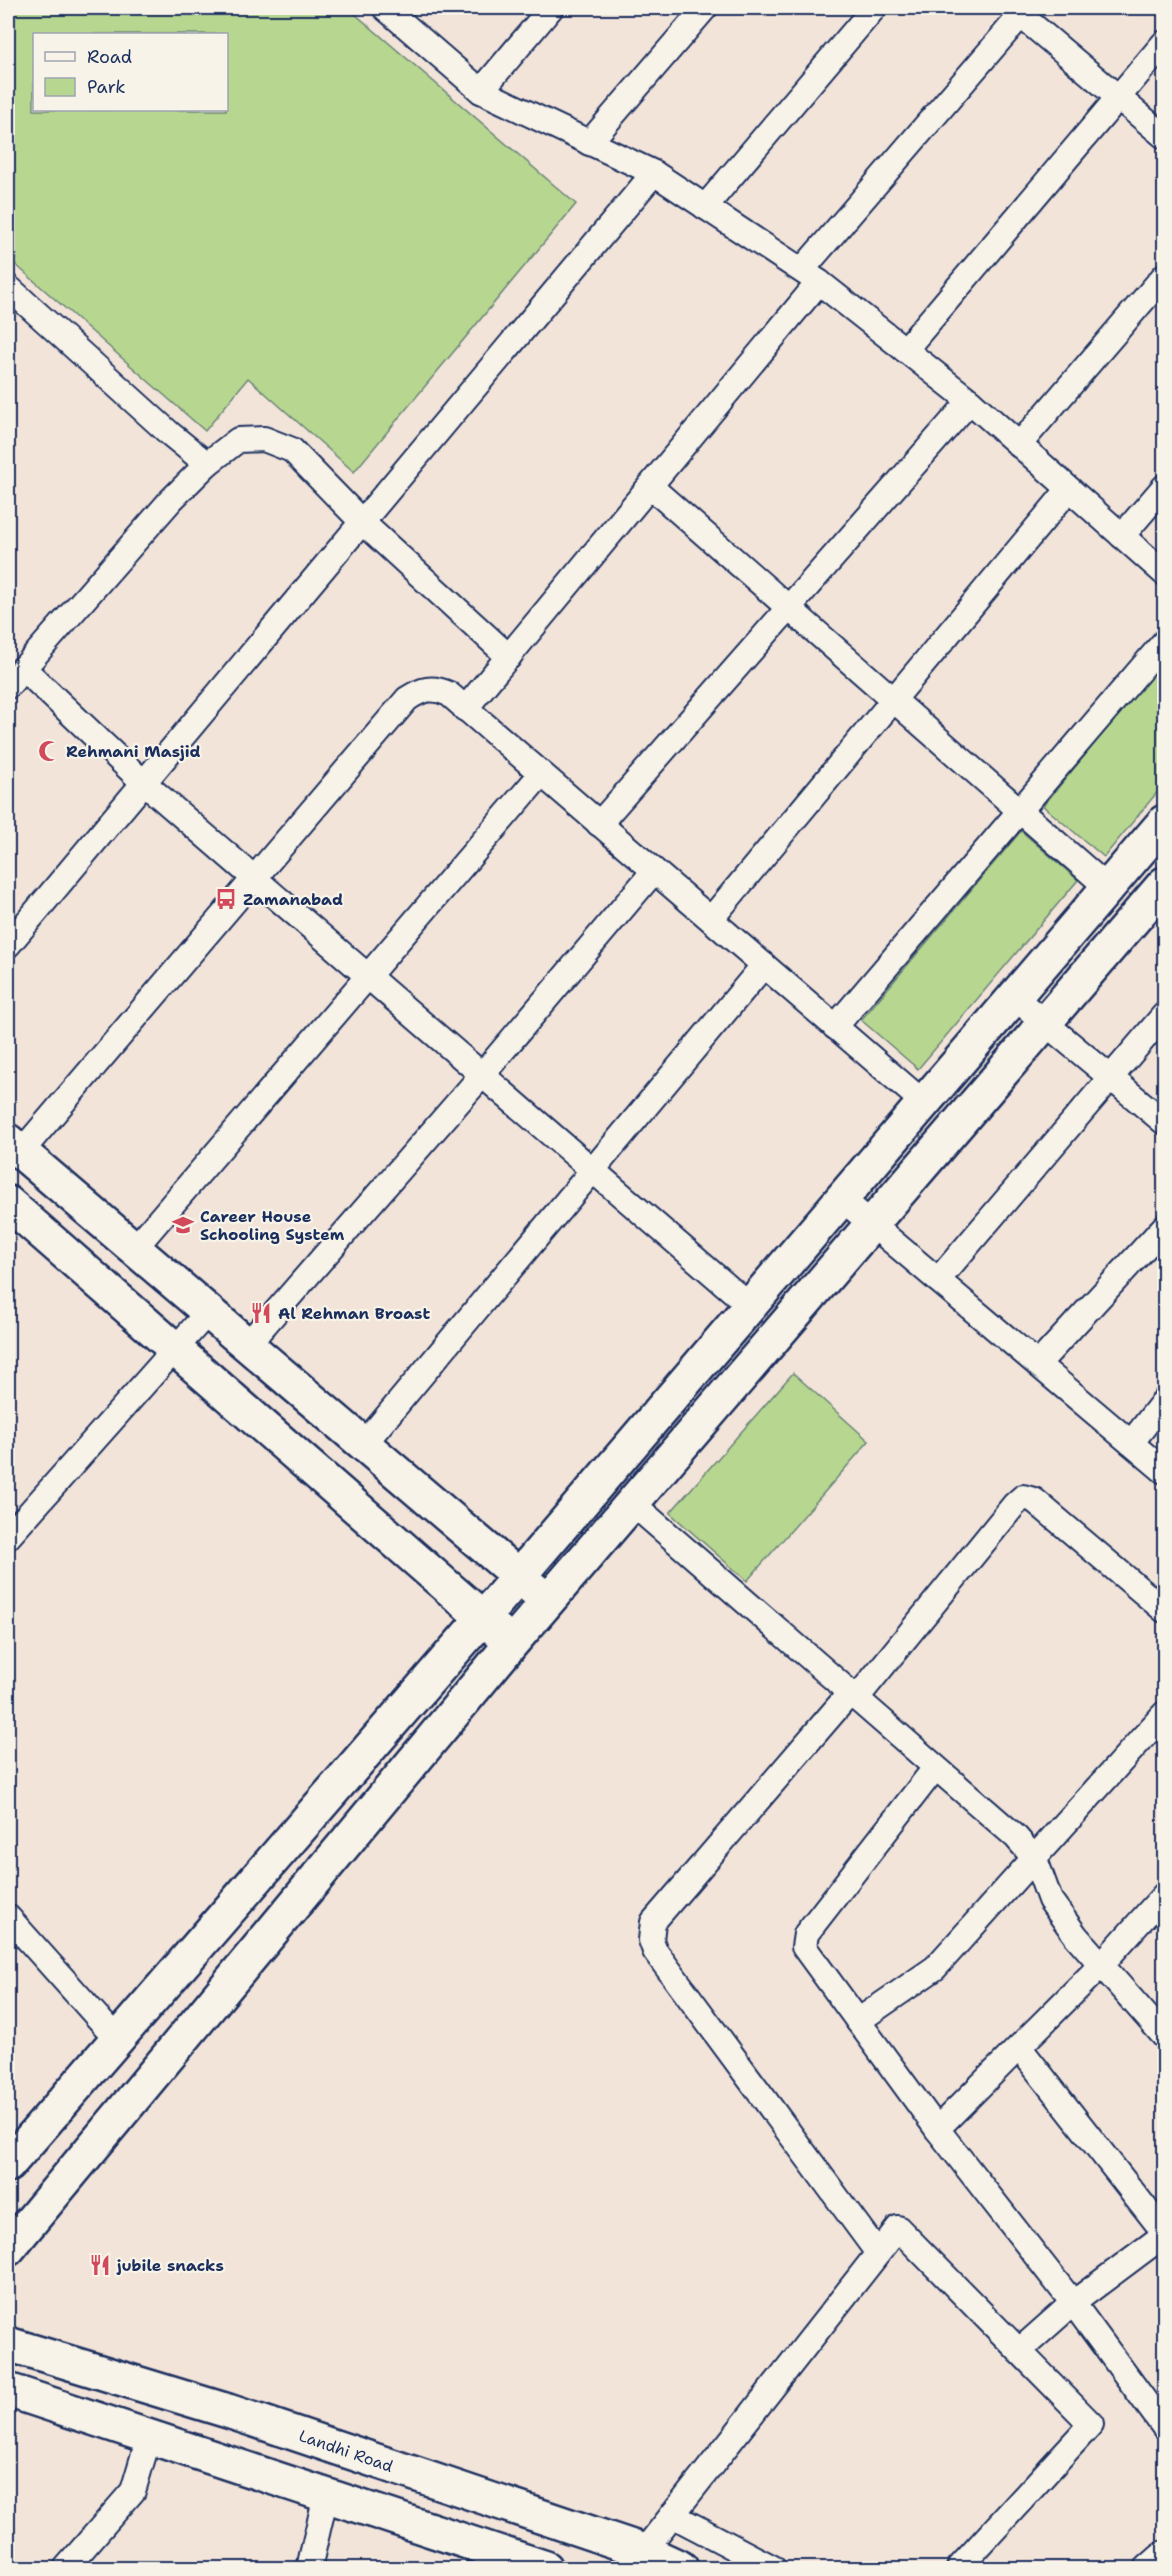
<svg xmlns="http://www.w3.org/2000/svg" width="1172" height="2576" font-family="'Shantell Sans',sans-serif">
<rect width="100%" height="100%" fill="#f3e4da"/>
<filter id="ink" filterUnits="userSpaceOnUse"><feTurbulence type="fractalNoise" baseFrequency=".0167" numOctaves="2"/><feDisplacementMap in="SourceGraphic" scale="12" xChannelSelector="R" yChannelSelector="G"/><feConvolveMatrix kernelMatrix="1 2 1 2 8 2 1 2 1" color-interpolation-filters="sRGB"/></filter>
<g filter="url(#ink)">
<g fill="#b7d790" stroke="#698377" stroke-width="1.5" fill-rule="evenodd">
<path d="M8,8H348L576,204L354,472L248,378L205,431L8,258ZM34,34H226V110H34Z"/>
<polygon points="1164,659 1164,784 1104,857 1043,806"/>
<polygon points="1021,831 1078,880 918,1069 861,1020"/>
<polygon points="793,1373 869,1441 747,1581 670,1513"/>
</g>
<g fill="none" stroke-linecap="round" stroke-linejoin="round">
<defs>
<g id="street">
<polyline points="385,8 481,91 654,173 819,282 970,401 1164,573"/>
<polyline points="1012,8 1164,136"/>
<polyline points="481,91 551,8"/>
<polyline points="589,143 705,8"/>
<polyline points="705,207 874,8"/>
<polyline points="802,270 1027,8"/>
<polyline points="8,287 169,433 207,464 238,440 264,439 292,450 363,523 509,657"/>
<polyline points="905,350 1164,43"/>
<polyline points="1019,445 1164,276"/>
<polyline points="651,487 1108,888"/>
<polyline points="1122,536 1164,487"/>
<polyline points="23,668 144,783 750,1306"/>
<polyline points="8,686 171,500 207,464"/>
<polyline points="465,709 819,282"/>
<polyline points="599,824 970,401"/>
<polyline points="711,919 1069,489"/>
<polyline points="8,945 654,173"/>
<polyline points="1014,997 1164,1122"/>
<polyline points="835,1027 1164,642"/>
<path d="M21,1152L407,699C422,689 432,686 449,694L924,1103"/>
<polyline points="842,1199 1164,1471"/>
<polyline points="134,1249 541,774"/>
<polyline points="938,1280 1164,1015"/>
<polyline points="247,1345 482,1075 654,871"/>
<polyline points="1038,1364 1164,1227"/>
<polyline points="1131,1443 1164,1401"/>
<polyline points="364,1444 764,965"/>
<polyline points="632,1503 1016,1837 1035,1859 1050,1900 1076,1936 1164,2036"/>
<polyline points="8,1537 208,1312"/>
<polyline points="850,1693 653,1922 651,1940 655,1951 878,2253"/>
<polyline points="856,1699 1014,1505 1023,1497 1034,1500 1164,1610"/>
<polyline points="935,1768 806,1934 804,1947 937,2129 1073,2303 1164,2427"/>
<polyline points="8,1917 117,2039"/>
<polyline points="858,2021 935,1968 1164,1714"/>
<polyline points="1019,2047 1164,2232"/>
<polyline points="937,2129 1101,1965 1164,1895"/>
<polyline points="1019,2351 1073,2303 1164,2235"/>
<polyline points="672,2515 773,2568"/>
<polyline points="644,2551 898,2228 1091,2424 959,2568"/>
<polyline points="66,2568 133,2491 149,2437"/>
<polyline points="309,2568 326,2495"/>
<polyline points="1147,2568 1164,2553"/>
</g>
<g id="secondary">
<polyline points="8,1141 536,1591"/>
<polyline points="8,1203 499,1632"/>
<polyline points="8,2165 519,1576 1164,822"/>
<polyline points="8,2249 511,1644 1164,884"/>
</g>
<g id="primary">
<polyline points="8,2344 228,2411 644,2551 681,2568"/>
<polyline points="8,2390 546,2568"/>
</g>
</defs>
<use href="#street" stroke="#1b2f5e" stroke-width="28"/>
<use href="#secondary" stroke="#1b2f5e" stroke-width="38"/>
<use href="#primary" stroke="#1b2f5e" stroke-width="38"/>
<use href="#street" stroke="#f7f3e8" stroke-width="24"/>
<use href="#secondary" stroke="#f7f3e8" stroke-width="33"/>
<use href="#primary" stroke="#f7f3e8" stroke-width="33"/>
</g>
</g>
<defs>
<symbol id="mosque-bare" viewBox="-9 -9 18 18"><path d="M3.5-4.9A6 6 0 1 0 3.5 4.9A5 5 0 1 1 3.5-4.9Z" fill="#d1495b" stroke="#f7f3e8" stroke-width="2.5" paint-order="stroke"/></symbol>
<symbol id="bus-bare" viewBox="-9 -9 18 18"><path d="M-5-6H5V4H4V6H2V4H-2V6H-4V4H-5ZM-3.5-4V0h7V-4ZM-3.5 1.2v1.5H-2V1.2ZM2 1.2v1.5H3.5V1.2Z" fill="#d1495b" stroke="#f7f3e8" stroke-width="2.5" paint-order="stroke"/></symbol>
<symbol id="school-bare" viewBox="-9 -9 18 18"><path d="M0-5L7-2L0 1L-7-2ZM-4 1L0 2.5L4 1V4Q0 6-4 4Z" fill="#d1495b" stroke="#f7f3e8" stroke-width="2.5" paint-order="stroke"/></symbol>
<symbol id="restaurant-bare" viewBox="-9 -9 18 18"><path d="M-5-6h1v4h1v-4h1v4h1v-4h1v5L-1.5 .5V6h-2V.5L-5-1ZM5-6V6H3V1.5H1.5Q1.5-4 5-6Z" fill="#d1495b" stroke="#f7f3e8" stroke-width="2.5" paint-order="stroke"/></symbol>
</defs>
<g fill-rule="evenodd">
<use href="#mosque-bare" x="34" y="736" width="30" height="30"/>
<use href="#bus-bare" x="211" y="884" width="30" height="30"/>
<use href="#school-bare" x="168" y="1210" width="30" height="30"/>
<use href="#restaurant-bare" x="246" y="1298" width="30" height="30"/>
<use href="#restaurant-bare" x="85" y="2250" width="30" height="30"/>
</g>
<g text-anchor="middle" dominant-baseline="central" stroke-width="4.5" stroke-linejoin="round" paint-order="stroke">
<g font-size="16" font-weight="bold" fill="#1b2f5e" stroke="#f7f3e8" text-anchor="start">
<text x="66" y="751">Rehmani Masjid</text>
<text x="243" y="899">Zamanabad</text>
<text x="200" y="1216">Career House<tspan x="200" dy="18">Schooling System</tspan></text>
<text x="278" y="1313">Al Rehman Broast</text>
<text x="117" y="2265">jubile snacks</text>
</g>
<g font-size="16" fill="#1b2f5e" stroke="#f7f3e8">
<text transform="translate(346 2451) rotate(19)">Landhi Road</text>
</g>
</g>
<rect width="1172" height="2576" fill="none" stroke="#f7f3e8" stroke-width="30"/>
<rect x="15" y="15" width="1142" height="2546" fill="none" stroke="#1b2f5e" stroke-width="2" filter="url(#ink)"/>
<rect x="33" y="33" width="195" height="78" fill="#f7f3e8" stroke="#9fa5b1" stroke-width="1.5"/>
<rect x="45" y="52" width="30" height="9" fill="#f7f3e8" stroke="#9fa5b1" stroke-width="1.5"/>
<text x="87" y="63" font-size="18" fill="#1b2f5e">Road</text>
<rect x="45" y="78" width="30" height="18" fill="#b7d790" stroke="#9fa5b1" stroke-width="1.5"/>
<text x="87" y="93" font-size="18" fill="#1b2f5e">Park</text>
</svg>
